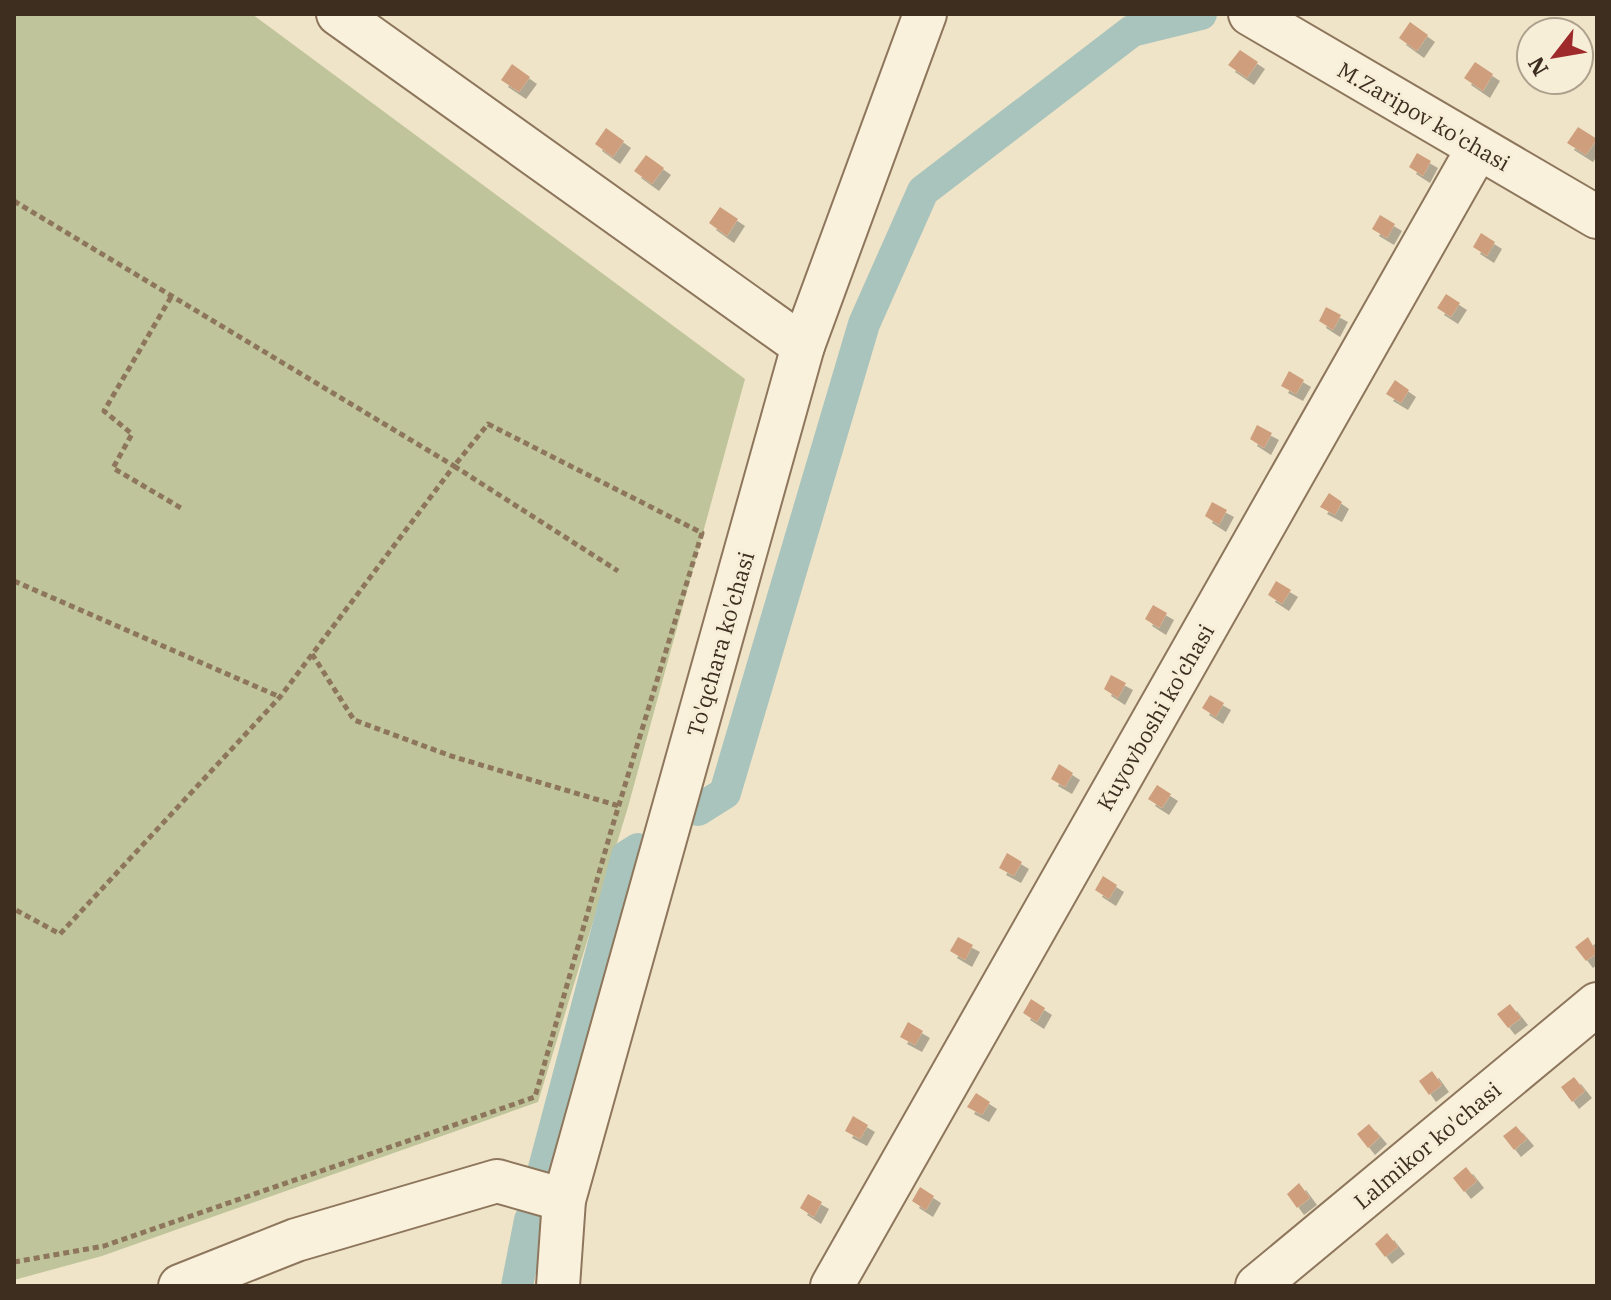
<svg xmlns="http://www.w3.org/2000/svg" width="1611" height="1300" font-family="'IBM Plex Serif',serif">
<defs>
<filter id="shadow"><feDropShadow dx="7" dy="7" stdDeviation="0" flood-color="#0004"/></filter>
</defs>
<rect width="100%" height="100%" fill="#f0e4c8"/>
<polygon fill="#bfc49a" points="14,14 252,14 745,379 628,807 538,1102 102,1256 14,1280"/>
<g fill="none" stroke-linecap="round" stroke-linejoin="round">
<g stroke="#a9c4bc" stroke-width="32">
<polyline points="698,810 725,793 864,324 923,191 1132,31 1201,14"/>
<polyline points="543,1172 627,856 638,849"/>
<polyline points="517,1286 530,1220"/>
</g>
</g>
<g fill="#cf9f7d" filter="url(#shadow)">
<polygon points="1410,22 1428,35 1417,51 1399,38"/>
<polygon points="1240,50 1258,62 1247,78 1228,65"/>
<polygon points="1475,62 1493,74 1483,91 1464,78"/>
<polygon points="512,64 530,77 519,92 501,80"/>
<polygon points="1578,127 1597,139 1586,155 1567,143"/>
<polygon points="606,128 624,141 613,157 595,144"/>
<polygon points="1417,153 1431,161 1423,176 1409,167"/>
<polygon points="646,155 664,168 652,184 634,171"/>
<polygon points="720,207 738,219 727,236 709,223"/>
<polygon points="1380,215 1395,224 1387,238 1372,229"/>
<polygon points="1481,233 1495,242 1487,256 1473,247"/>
<polygon points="1446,294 1460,303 1451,317 1437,308"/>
<polygon points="1326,307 1341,315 1333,330 1319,321"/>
<polygon points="1289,371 1304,380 1296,394 1281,386"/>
<polygon points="1395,380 1409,390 1401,403 1386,394"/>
<polygon points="1257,425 1272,433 1264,448 1250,439"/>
<polygon points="1329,493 1342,502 1335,515 1320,507"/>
<polygon points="1212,502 1227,510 1219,525 1205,516"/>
<polygon points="1276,581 1291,590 1282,604 1268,595"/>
<polygon points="1153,605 1167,613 1159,628 1145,619"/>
<polygon points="1111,675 1126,683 1118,698 1104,689"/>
<polygon points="1210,695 1224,703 1216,717 1202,708"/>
<polygon points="1059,764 1073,773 1065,787 1051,779"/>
<polygon points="1157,785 1171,794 1162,808 1148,799"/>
<polygon points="1007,853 1022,862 1014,876 999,868"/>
<polygon points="1103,876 1117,885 1109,899 1095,890"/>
<polygon points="958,937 973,945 965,960 950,951"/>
<polygon points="1588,937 1597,953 1586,961 1575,947"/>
<polygon points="1031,999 1045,1008 1037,1022 1023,1013"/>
<polygon points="1510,1004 1521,1018 1508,1028 1497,1014"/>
<polygon points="908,1022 923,1031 915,1045 900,1037"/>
<polygon points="1432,1071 1442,1085 1429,1095 1419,1081"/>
<polygon points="1574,1077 1585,1091 1572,1102 1561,1087"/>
<polygon points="976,1093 990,1102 982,1115 967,1107"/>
<polygon points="853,1116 868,1125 860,1139 845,1131"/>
<polygon points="1369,1124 1380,1137 1368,1148 1357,1134"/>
<polygon points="1516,1126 1527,1139 1514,1150 1503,1136"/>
<polygon points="1466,1167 1477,1181 1464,1192 1453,1178"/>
<polygon points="1299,1183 1310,1198 1297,1208 1287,1194"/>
<polygon points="920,1187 934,1196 926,1210 912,1201"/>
<polygon points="808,1194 822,1202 814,1217 800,1208"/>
<polygon points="1387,1233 1398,1247 1385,1257 1375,1244"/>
</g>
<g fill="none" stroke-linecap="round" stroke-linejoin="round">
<defs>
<g id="minor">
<polyline points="338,14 803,346"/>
<polyline points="1250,14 1597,217"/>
<polyline points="180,1286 296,1240 497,1181 564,1200"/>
<polyline points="558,1286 564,1200 803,346 925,14"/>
<polyline points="832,1286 1478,148"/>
<polyline points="1257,1286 1597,1004"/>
</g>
</defs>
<use href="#minor" stroke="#8d765c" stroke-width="46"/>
<g stroke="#8d765c" stroke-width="5" stroke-dasharray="6 4" stroke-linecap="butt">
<polyline points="14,201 454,466 280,697 60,934 14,909"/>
<polyline points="171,297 104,411 132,434 113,468 181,508"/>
<polyline points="14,581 280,697"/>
<polyline points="312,654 354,720 451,756 619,806"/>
<polyline points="14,1262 104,1246 535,1097 611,831 702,533 488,424 454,466 618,571"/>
</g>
<use href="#minor" stroke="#faf1dc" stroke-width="42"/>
</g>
<g text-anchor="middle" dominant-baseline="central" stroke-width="6" stroke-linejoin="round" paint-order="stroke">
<g font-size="22" fill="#3d2e20" stroke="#f7eed8">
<text transform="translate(1424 116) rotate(30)">M.Zaripov ko'chasi</text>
<text transform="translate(720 644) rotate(-74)">To'qchara ko'chasi</text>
<text transform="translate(1155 717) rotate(-60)">Kuyovboshi ko'chasi</text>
<text transform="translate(1427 1145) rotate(-40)">Lalmikor ko'chasi</text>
</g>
</g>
<rect width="1611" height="1300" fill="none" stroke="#3d2e20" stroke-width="32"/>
<g transform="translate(1555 56) rotate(239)"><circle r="38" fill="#f7eed8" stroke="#ada18e" stroke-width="2"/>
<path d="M0-6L14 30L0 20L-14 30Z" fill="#9e2a2b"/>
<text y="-12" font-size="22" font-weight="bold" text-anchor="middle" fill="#3d2e20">N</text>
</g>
</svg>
